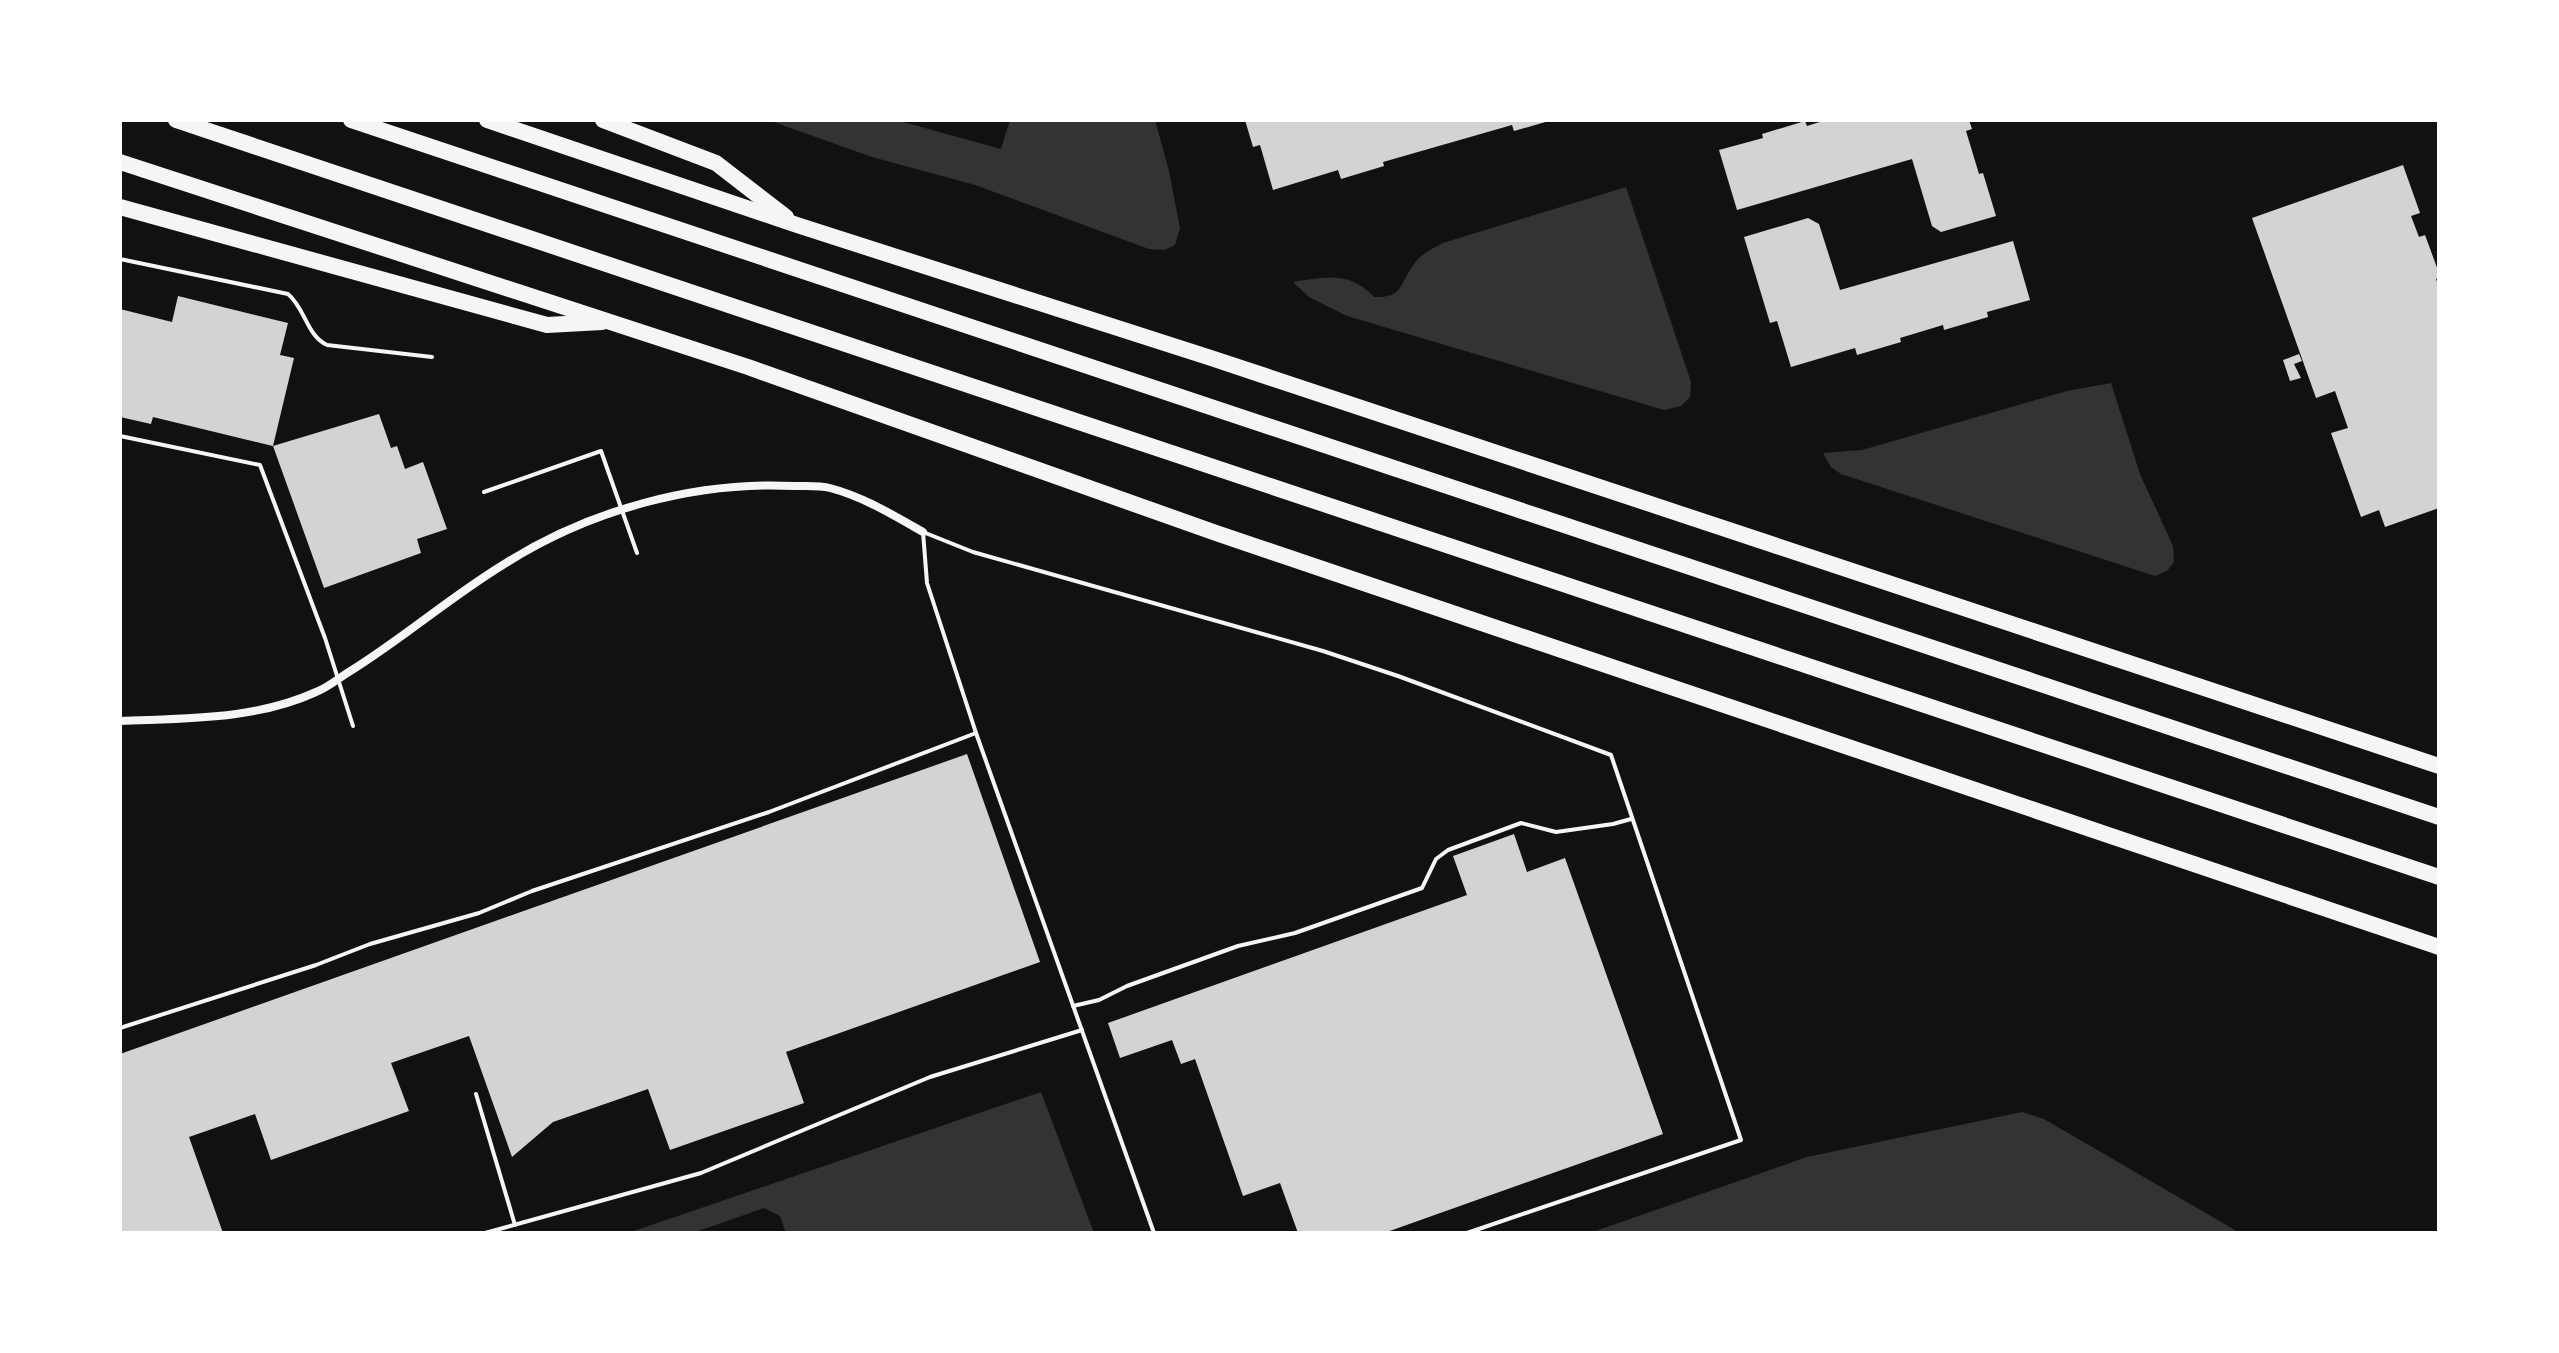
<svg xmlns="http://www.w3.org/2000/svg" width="2559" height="1353" font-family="'Roboto Condensed',sans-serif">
<rect width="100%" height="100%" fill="#111"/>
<g fill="#333">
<polygon points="768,120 896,120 1001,149 1010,120 1155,120 1169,171 1180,228 1175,245 1164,250 1149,249 975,185 872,157"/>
<path d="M1626,187L1691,382L1690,397L1681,406L1664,410L1347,316L1309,297L1293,282C1326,277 1350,271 1374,297C1402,298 1399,286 1412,267C1419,255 1431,249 1443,243Z"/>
<polygon points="2111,383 2140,474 2173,546 2174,562 2167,571 2155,576 1841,474 1831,467 1823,453 1862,450 2067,391"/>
<polygon points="1041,1092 1094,1233 786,1233 780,1216 764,1208 693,1233 628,1233"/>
<polygon points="2022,1112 2044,1119 2240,1233 1590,1233 1807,1157"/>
</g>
<g fill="#d3d3d3">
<polygon points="1245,120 1549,120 1549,121 1514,131 1512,125 1383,162 1384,166 1341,179 1338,170 1273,190 1260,145 1253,147"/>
<polygon points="1826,120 1969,120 1972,129 1966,131 1979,174 1983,173 1996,216 1941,232 1932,226 1912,159 1737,210 1719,150 1763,138 1762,134 1805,121 1807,126"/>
<polygon points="2403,165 2420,213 2411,216 2419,237 2425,235 2439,273 2439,278 2436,279 2439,287 2439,508 2385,527 2379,510 2361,517 2331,433 2348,428 2335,391 2316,398 2252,218"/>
<polygon points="1808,218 1819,224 1840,290 2013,241 2030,300 1987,312 1988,317 1944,330 1943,325 1900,338 1901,342 1857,355 1855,348 1791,367 1777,321 1770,323 1744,237"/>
<polygon points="178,296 288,323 280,355 294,358 273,446 379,414 391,448 397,446 405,469 423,462 447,529 417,539 421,553 324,588 273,446 153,417 151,424 120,417 120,309 172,322"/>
<polygon points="2299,354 2302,361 2294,364 2301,378 2290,381 2283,360"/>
<polygon points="967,754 1040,962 786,1052 804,1103 670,1150 648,1089 553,1122 512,1157 469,1036 391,1063 409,1111 271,1160 255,1114 189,1137 223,1233 120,1233 120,1054"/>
<polygon points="1514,834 1527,872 1565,858 1663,1134 1384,1233 1298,1233 1280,1183 1243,1196 1195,1059 1181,1064 1172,1040 1120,1058 1108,1023 1467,895 1453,856"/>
</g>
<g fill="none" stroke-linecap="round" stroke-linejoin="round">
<g stroke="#f5f5f5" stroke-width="4">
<path d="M120,259L288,294C305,308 307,336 327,345L432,357"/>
<polyline points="120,436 260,465 325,638 353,726"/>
<polyline points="484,492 601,451 637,553"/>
<polyline points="1073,1006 1099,1000 1127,986 1238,946 1295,933 1422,888 1436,859 1448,850 1521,823 1556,832 1613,824 1631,819"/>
<polyline points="120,1028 316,965 370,944 479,913 532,891 769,812 976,733"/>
<polyline points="476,1094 515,1225"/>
<polyline points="485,1233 701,1173 930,1077 1082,1030"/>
<polyline points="1154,1233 976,733 927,583 923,532 973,552 1323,651 1398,676 1611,755 1741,1140 1467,1233"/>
</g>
<path stroke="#f5f5f5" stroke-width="8" d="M120,721C186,718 255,720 316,692C329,687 340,677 352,670C406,636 453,595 506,563C590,510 695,481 794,486C805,486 819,485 830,488C864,497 893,515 923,532"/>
<g stroke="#f5f5f5" stroke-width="16">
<polyline points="176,120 2439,877"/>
<polyline points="351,120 2439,817"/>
<polyline points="487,120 797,225 1211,358 2439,766"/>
<polyline points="603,120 716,163 786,217"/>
<polyline points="120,162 748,367 1216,533 2439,947"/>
<polyline points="120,207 547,325 602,322"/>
</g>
</g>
<rect width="2559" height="1353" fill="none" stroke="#ffffff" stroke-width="244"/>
</svg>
